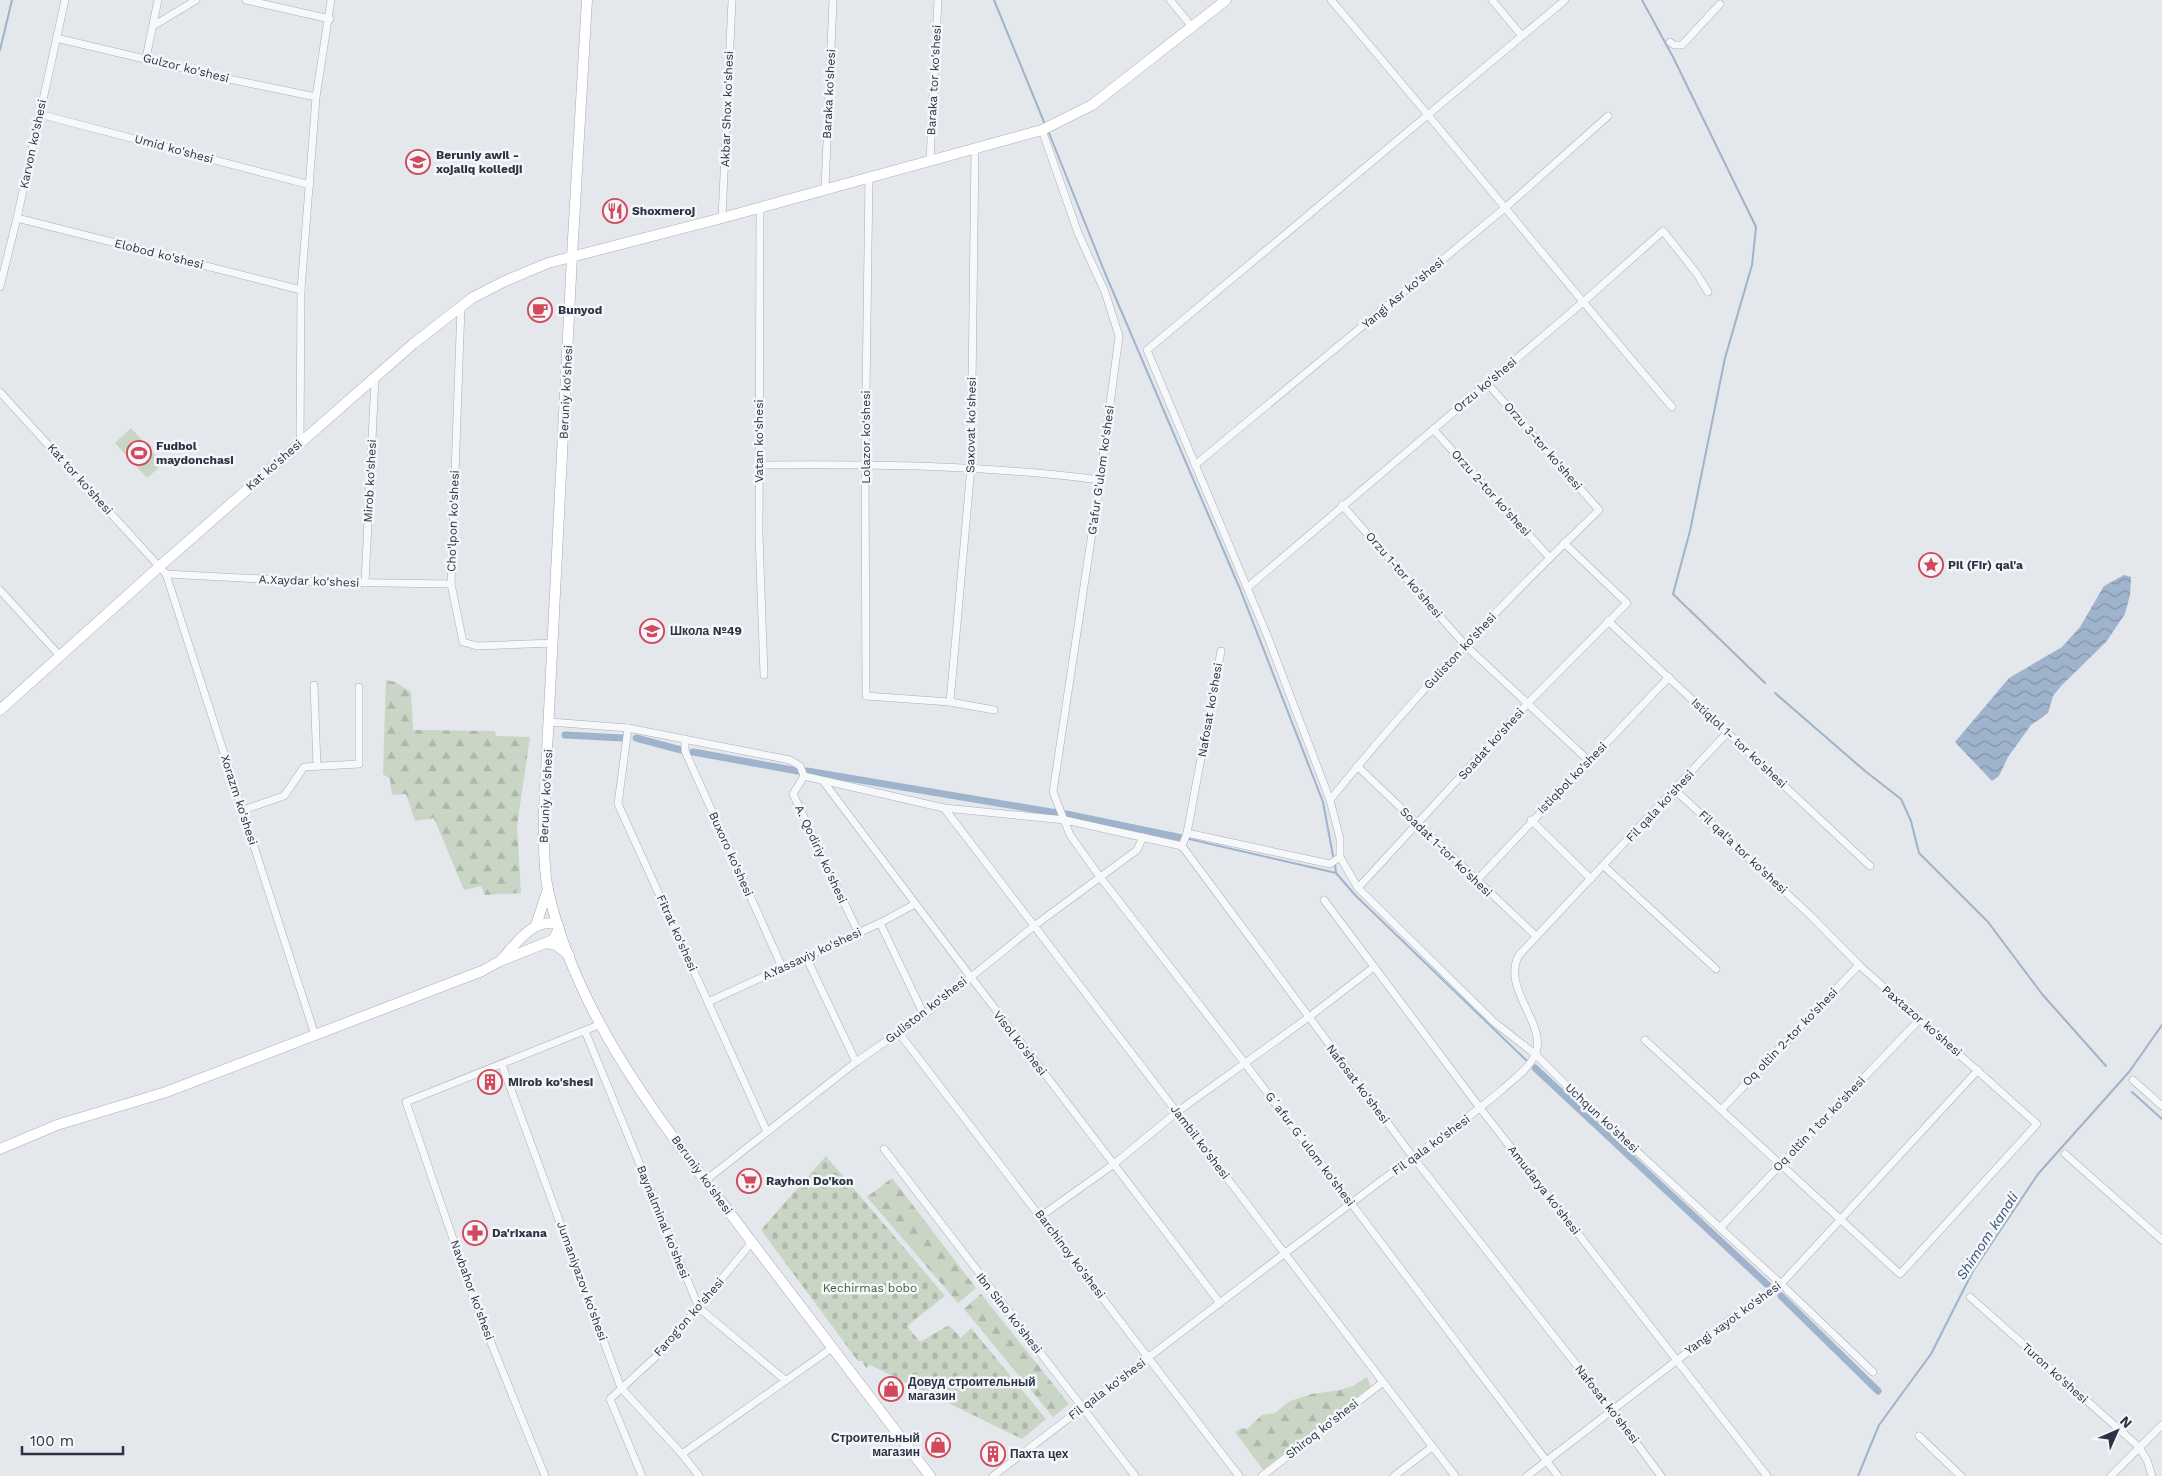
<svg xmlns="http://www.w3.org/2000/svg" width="2162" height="1476" font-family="'Work Sans',sans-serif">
<defs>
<pattern id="forest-firs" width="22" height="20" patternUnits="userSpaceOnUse" patternTransform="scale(1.25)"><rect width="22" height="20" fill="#c9d6c5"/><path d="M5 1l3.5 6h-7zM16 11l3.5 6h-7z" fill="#adb8ab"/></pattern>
<pattern id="cemetery-stones" width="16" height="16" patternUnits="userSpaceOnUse" patternTransform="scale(1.25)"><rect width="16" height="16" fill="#c9d6c5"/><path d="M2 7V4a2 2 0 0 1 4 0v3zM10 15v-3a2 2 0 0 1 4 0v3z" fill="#adb8ab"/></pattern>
<pattern id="water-waves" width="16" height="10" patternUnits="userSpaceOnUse" patternTransform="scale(1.25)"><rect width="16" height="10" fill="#9fb4cc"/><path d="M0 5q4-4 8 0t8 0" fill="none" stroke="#8293a7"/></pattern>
</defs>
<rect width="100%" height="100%" fill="#e4e7ec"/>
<g fill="url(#forest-firs)">
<polygon points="386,680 395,682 411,692 413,730 495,731 496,736 530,737 517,826 521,893 485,895 481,886 464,890 434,818 415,821 406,794 392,795 390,779 383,774"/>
<polygon points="892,1178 976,1288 958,1303 867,1197"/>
<polygon points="981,1294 1069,1404 1053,1417 964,1309"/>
<polygon points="1367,1377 1371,1386 1263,1470 1235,1432 1241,1428 1247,1429 1262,1415 1275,1413 1290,1401 1312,1394 1340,1390 1353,1386"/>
</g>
<polygon fill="url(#cemetery-stones)" points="826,1156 945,1296 907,1326 920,1342 949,1325 961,1338 971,1328 1046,1419 1022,1439 870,1365 866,1368 862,1361 858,1361 761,1230"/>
<polygon fill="#c9d6c5" points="131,428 163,464 147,478 115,443"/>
<polygon fill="url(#water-waves)" points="2124,575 2131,577 2130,595 2125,614 2106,642 2061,686 2053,696 2048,713 2031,725 2008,757 1999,776 1992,781 1955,742 2009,678 2062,647 2080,627 2104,586"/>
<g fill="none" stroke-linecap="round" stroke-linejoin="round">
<g stroke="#9fb4cc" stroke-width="2">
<polyline points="994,0 1044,122"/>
<polyline points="1642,0 1673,57 1756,227 1752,265 1725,358 1690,531 1673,594 1765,683"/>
<polyline points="0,50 12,0"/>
<polyline points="1049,133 1105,273 1240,589 1323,802 1333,856"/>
<polyline points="1775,693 1865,771 1901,799 1911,821 1919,853 1988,922 2042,994 2106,1066"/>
<polyline points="1189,839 1336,873"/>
<polyline points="1335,864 1336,873 1355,895 1527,1061"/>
<polyline points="2132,1092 2162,1119"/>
<polyline points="1858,1476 1879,1425 1931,1354 1973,1271 2038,1174 2129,1072 2162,1025"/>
</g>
<g stroke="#9fb4cc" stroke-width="7">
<polyline points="565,735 623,738"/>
<polyline points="636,738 681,750"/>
<polyline points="693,752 798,771"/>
<polyline points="807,771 1057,813"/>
<polyline points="1066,814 1182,838"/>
<polyline points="1535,1068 1773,1290"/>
<polyline points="1781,1296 1878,1391"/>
</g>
<defs>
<g id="street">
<polyline points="246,0 330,19"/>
<polyline points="1170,0 1193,28"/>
<path d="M1331,0C1446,134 1557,273 1672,407"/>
<polyline points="1492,0 1522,36"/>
<polyline points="1565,0 1147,350 1267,635 1330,800 1340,839 1340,857 1358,888 1494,1022 1536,1055 1579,1098 1781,1284 1873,1372"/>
<polyline points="153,26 196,0"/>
<polyline points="56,38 229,79 316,97"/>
<polyline points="1670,42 1674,45 1682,45 1720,4"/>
<polyline points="146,58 158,0"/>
<polyline points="39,114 310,185"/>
<polyline points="1042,130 1078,233 1105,292 1119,336 1100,480 1053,792 1070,835 1100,877 1244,1062 1558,1476"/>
<polyline points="930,160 938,0"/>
<polyline points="869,177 865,464 866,696 950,702 994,710"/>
<polyline points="825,188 833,0"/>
<polyline points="760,208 759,536 764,675"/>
<polyline points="17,218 301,290"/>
<polyline points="722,218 732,0"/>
<polyline points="0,287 17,218 65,0"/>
<polyline points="461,307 451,584 463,642 477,646 554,643"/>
<polyline points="0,392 166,574 315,1035"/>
<polyline points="1433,429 1549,557"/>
<polyline points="300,443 301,290 316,97 331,0"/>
<path d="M759,465C873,464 986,465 1100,480"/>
<polyline points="1195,465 1506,207 1608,116"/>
<polyline points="1342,505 1465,645 1588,760"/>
<polyline points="166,574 320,582 451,584"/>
<polyline points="365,583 375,378"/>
<polyline points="1248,587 1582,303 1663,231 1697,274 1708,292"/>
<polyline points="0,590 60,656"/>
<polyline points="1608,621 1870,866"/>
<polyline points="314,685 317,766"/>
<polyline points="950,702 971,467 975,148"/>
<polyline points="550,722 628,728 790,760 800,766 804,776 944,808 1065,820 1182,846"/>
<polyline points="628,728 618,804 767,1132"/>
<polyline points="685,739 685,751 782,967"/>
<polyline points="1357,766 1536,936"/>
<polyline points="804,776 793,794 858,932"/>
<polyline points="823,781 970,976 1220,1303"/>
<path d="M1330,800C1413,697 1504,601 1599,510L1487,383"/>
<polyline points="944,808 1455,1476"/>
<polyline points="243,810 284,796 304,767 359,764 359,687"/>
<polyline points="1531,820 1591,879"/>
<polyline points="1187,833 1330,864 1340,857"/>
<polyline points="1182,846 1413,1157 1612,1410 1661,1476"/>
<polyline points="1182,846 1187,833 1221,651"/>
<polyline points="1604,866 1716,969"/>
<polyline points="1476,881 1669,677"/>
<polyline points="1358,888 1528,703 1627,603 1564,543"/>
<polyline points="1324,900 1480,1108 1767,1476"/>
<polyline points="880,923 924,1015"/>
<polyline points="806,957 856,1062"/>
<polyline points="708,1002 880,923 915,904"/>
<polyline points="585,1031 699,1308 785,1380"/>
<polyline points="899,1033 1239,1476"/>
<polyline points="1645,1040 1900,1274 2037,1124 1859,965 1810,915 1675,790"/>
<polyline points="502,1065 621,1388 682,1454 699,1476"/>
<polyline points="2133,1080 2162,1106"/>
<polyline points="1722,1109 1859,965"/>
<polyline points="884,1149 1135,1476"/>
<polyline points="2065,1154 2162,1240"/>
<polyline points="706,1180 856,1062 924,1015 1034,926 1137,850 1143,837"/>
<polyline points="1041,1216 1114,1164 1177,1112 1309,1017 1374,967"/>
<polyline points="1720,1228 1919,1020"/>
<polyline points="1970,1297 2139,1447 2147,1460 2152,1476"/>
<polyline points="1919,1436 1961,1476"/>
<polyline points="682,1454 832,1348"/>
<polyline points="545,1476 475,1303 406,1102 601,1024"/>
<polyline points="642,1476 610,1399 662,1351 752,1242"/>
<path d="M993,1476C1124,1375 1257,1274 1390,1174C1428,1146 1468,1119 1504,1088C1515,1078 1527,1070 1534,1057C1551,1026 1500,990 1519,955L1727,733"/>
<polyline points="1262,1476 1382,1383"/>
<polyline points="1394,1476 1432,1447"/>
<polyline points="1527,1476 1737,1314 1781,1284 1978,1070"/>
<polyline points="2111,1476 2162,1425"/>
</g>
<g id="secondary">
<polyline points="0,710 160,566 413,344 472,298 505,281 548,263 722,218 1042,130 1092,105 1226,0"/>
<path d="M502,959C517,943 534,916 558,925"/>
<polyline points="0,1149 57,1125 166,1092 482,971 500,961 553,940 559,929"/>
</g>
<g id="primary">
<path d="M587,0L572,256L544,811C544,837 543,864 548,890C578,1024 671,1134 751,1241C811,1319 870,1398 930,1476"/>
<polyline points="536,925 548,889"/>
<polyline points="546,943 556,945 569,955"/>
</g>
</defs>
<use href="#street" stroke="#a9aeb7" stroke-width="8"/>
<use href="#secondary" stroke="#a9aeb7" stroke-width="11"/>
<use href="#primary" stroke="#a3abb8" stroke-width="11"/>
<use href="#street" stroke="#f7f8fa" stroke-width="7"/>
<use href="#secondary" stroke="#fff" stroke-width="10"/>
<use href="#primary" stroke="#fff" stroke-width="10"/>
</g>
<defs>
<symbol id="university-ring" viewBox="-11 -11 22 22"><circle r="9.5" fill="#f4f6f9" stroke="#d1495b" stroke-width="1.5"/><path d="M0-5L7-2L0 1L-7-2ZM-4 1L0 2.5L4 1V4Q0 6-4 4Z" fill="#d1495b"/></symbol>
<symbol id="restaurant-ring" viewBox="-11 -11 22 22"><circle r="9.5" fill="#f4f6f9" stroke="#d1495b" stroke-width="1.5"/><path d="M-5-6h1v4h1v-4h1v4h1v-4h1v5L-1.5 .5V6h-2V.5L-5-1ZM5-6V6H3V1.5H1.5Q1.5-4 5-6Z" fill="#d1495b"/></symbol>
<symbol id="cafe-ring" viewBox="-11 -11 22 22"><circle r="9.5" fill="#f4f6f9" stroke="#d1495b" stroke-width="1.5"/><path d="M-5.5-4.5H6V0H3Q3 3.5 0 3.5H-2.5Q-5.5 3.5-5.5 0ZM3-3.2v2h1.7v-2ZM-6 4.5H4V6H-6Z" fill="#d1495b"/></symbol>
<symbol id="stadium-ring" viewBox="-11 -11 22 22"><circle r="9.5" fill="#f4f6f9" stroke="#d1495b" stroke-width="1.5"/><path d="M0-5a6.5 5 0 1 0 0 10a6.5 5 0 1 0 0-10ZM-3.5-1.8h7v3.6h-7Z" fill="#d1495b"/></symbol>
<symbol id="sight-ring" viewBox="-11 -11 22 22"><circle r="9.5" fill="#f4f6f9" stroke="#d1495b" stroke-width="1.5"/><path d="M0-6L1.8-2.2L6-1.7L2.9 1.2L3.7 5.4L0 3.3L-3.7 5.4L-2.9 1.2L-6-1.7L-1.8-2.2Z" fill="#d1495b"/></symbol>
<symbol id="school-ring" viewBox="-11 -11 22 22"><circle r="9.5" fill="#f4f6f9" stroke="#d1495b" stroke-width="1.5"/><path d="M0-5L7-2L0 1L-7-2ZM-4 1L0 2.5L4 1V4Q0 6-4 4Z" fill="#d1495b"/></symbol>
<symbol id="building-ring" viewBox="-11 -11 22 22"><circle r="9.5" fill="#f4f6f9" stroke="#d1495b" stroke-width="1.5"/><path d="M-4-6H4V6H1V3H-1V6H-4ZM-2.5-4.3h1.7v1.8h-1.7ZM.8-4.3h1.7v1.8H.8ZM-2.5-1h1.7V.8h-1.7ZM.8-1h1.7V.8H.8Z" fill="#d1495b"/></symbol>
<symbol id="supermarket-ring" viewBox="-11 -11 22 22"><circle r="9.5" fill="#f4f6f9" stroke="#d1495b" stroke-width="1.5"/><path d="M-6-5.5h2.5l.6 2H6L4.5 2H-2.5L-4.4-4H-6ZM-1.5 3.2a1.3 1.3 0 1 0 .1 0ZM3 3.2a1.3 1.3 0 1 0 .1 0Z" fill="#d1495b"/></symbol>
<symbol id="pharmacy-ring" viewBox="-11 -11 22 22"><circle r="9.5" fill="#f4f6f9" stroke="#d1495b" stroke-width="1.5"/><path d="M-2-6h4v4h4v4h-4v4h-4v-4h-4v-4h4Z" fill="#d1495b"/></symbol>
<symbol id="shop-ring" viewBox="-11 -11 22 22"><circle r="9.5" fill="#f4f6f9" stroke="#d1495b" stroke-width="1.5"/><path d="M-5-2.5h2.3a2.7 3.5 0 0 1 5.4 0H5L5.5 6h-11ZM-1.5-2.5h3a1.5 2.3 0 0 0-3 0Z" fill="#d1495b"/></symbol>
</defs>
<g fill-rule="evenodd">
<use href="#university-ring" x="404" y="148" width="28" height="28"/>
<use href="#restaurant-ring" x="601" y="197" width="28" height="28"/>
<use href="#cafe-ring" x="526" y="296" width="28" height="28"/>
<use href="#stadium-ring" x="125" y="439" width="28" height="28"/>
<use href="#sight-ring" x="1917" y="551" width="28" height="28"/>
<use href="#school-ring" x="638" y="617" width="28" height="28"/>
<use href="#building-ring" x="476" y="1068" width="28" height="28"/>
<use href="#supermarket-ring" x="735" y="1167" width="28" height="28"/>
<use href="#pharmacy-ring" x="461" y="1219" width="28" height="28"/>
<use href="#shop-ring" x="877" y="1375" width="28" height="28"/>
<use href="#shop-ring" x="924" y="1431" width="28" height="28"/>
<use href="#building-ring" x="979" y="1440" width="28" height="28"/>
</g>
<g text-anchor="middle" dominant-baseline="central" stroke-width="5" stroke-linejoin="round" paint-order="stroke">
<g font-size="12" fill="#2b3445" stroke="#f4f6f9">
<text transform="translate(186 68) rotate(14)">Gulzor ko'shesi</text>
<text transform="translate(934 80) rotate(-87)">Baraka tor ko'shesi</text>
<text transform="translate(829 94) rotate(-87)">Baraka ko'shesi</text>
<text transform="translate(727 109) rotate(-88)">Akbar Shox ko'shesi</text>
<text transform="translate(33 144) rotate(-78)">Karvon ko'shesi</text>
<text transform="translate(174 149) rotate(15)">Umid ko'shesi</text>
<text transform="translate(159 254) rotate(14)">Elobod ko'shesi</text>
<text transform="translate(1403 293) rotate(-40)">Yangi Asr ko'shesi</text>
<text transform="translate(1485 385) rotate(-40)">Orzu ko'shesi</text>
<text transform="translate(566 392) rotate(-87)">Beruniy ko'shesi</text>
<text transform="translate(971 425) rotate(-89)">Saxovat ko'shesi</text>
<text transform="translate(866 437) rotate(-90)">Lolazor ko'shesi</text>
<text transform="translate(759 441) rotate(-90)">Vatan ko'shesi</text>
<text transform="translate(1543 446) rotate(49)">Orzu 3-tor ko'shesi</text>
<text transform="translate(274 465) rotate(-41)">Kat ko'shesi</text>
<text transform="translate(1101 470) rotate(-82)">G'afur G'ulom ko'shesi</text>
<text transform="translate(80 479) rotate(48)">Kat tor ko'shesi</text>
<text transform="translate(370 481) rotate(-87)">Mirob ko'shesi</text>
<text transform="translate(1491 493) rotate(48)">Orzu 2-tor ko'shesi</text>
<text transform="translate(453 521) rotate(-88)">Cho'lpon ko'shesi</text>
<text transform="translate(1404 575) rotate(49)">Orzu 1-tor ko'shesi</text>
<text transform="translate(309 581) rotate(2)">A.Xaydar ko'shesi</text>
<text transform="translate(1460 651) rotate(-47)">Guliston ko'shesi</text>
<text transform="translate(1210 710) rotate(-80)">Nafosat ko'shesi</text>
<text transform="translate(1739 743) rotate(43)">Istiqlol 1- tor ko'shesi</text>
<text transform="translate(1491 744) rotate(-48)">Soadat ko'shesi</text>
<text transform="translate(1572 778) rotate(-46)">Istiqbol ko'shesi</text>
<text transform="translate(546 796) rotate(-87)">Beruniy ko'shesi</text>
<text transform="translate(239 800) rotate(72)">Xorazm ko'shesi</text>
<text transform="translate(1660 806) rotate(-47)">Fil qala ko'shesi</text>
<text transform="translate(1446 852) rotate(44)">Soadat 1-tor ko'shesi</text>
<text transform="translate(1743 852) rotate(43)">Fil qal'a tor ko'shesi</text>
<text transform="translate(731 854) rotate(66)">Buxoro ko'shesi</text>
<text transform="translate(821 854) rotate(65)">A. Qodiriy ko'shesi</text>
<text transform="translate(677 933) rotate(66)">Fitrat ko'shesi</text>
<text transform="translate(812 954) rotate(-25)">A.Yassaviy ko'shesi</text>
<text transform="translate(926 1010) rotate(-38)">Guliston ko'shesi</text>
<text transform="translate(1922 1021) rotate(41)">Paxtazor ko'shesi</text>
<text transform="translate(1790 1037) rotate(-46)">Oq oltin 2-tor ko'shesi</text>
<text transform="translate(1020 1043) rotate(52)">Visol ko'shesi</text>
<text transform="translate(1358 1084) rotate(53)">Nafosat ko'shesi</text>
<text transform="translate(1602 1118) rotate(43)">Uchqun ko'shesi</text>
<text transform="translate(1819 1124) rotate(-46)">Oq oltin 1 tor ko'shesi</text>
<text transform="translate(1200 1142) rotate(53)">Jambil ko'shesi</text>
<text transform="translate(1431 1145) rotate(-36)">Fil qala ko'shesi</text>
<text transform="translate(1310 1149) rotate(53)">Gʻafur Gʻulom ko'shesi</text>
<text transform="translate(702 1175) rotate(54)">Beruniy ko'shesi</text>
<text transform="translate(1544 1190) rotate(52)">Amudarya ko'shesi</text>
<text transform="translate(663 1222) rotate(68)">Baynalminal ko'shesi</text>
<text transform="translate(1070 1254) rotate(53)">Barchinoy ko'shesi</text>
<text transform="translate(582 1281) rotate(70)">Jumaniyazov ko'shesi</text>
<text transform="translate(472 1290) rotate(70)">Navbahor ko'shesi</text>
<text transform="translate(1009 1313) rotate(52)">Ibn Sino ko'shesi</text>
<text transform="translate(689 1317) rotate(-49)">Farog'on ko'shesi</text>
<text transform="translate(1733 1318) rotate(-36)">Yangi xayot ko'shesi</text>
<text transform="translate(2055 1373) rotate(42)">Turon ko'shesi</text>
<text transform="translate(1107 1389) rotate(-37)">Fil qala ko'shesi</text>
<text transform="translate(1607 1404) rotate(52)">Nafosat ko'shesi</text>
<text transform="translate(1322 1429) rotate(-38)">Shiroq ko'shesi</text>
</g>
<g font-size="12" font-weight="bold" fill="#2b3445" stroke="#f4f6f9" text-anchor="start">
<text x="436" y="155">Beruniy awil -<tspan x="436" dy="14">xojaliq kolledji</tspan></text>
<text x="632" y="211">Shoxmeroj</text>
<text x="558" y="310">Bunyod</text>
<text x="156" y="446">Fudbol<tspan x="156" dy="14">maydonchasi</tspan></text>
<text x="1948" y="565">Pil (Fir) qal'a</text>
<text x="670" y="631">Школа №49</text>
<text x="508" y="1082">Mirob ko'shesi</text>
<text x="766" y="1181">Rayhon Do'kon</text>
<text x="492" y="1233">Da'rixana</text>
<text x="908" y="1382">Довуд строительный<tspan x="908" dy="14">магазин</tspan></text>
<text x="920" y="1438" text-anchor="end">Строительный<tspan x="920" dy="14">магазин</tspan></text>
<text x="1010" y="1454">Пахта цех</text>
</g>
<g font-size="12" fill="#3f6138" stroke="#f4f6f9">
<text x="870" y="1288">Kechirmas bobo</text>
</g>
<g font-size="14" font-style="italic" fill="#34527a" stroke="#f4f6f9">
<text transform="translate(1987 1236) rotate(-57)">Shimom kanali</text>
</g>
</g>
<g transform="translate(2117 1431) rotate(45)" stroke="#f4f6f9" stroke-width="4" paint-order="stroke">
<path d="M0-4L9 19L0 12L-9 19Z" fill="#2b3445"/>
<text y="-8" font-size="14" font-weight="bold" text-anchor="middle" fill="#2b3445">N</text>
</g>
<path d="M22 1446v8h101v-8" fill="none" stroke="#2b3445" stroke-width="2.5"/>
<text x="30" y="1446" font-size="15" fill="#2b3445" stroke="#f4f6f9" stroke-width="4" paint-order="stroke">100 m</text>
</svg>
